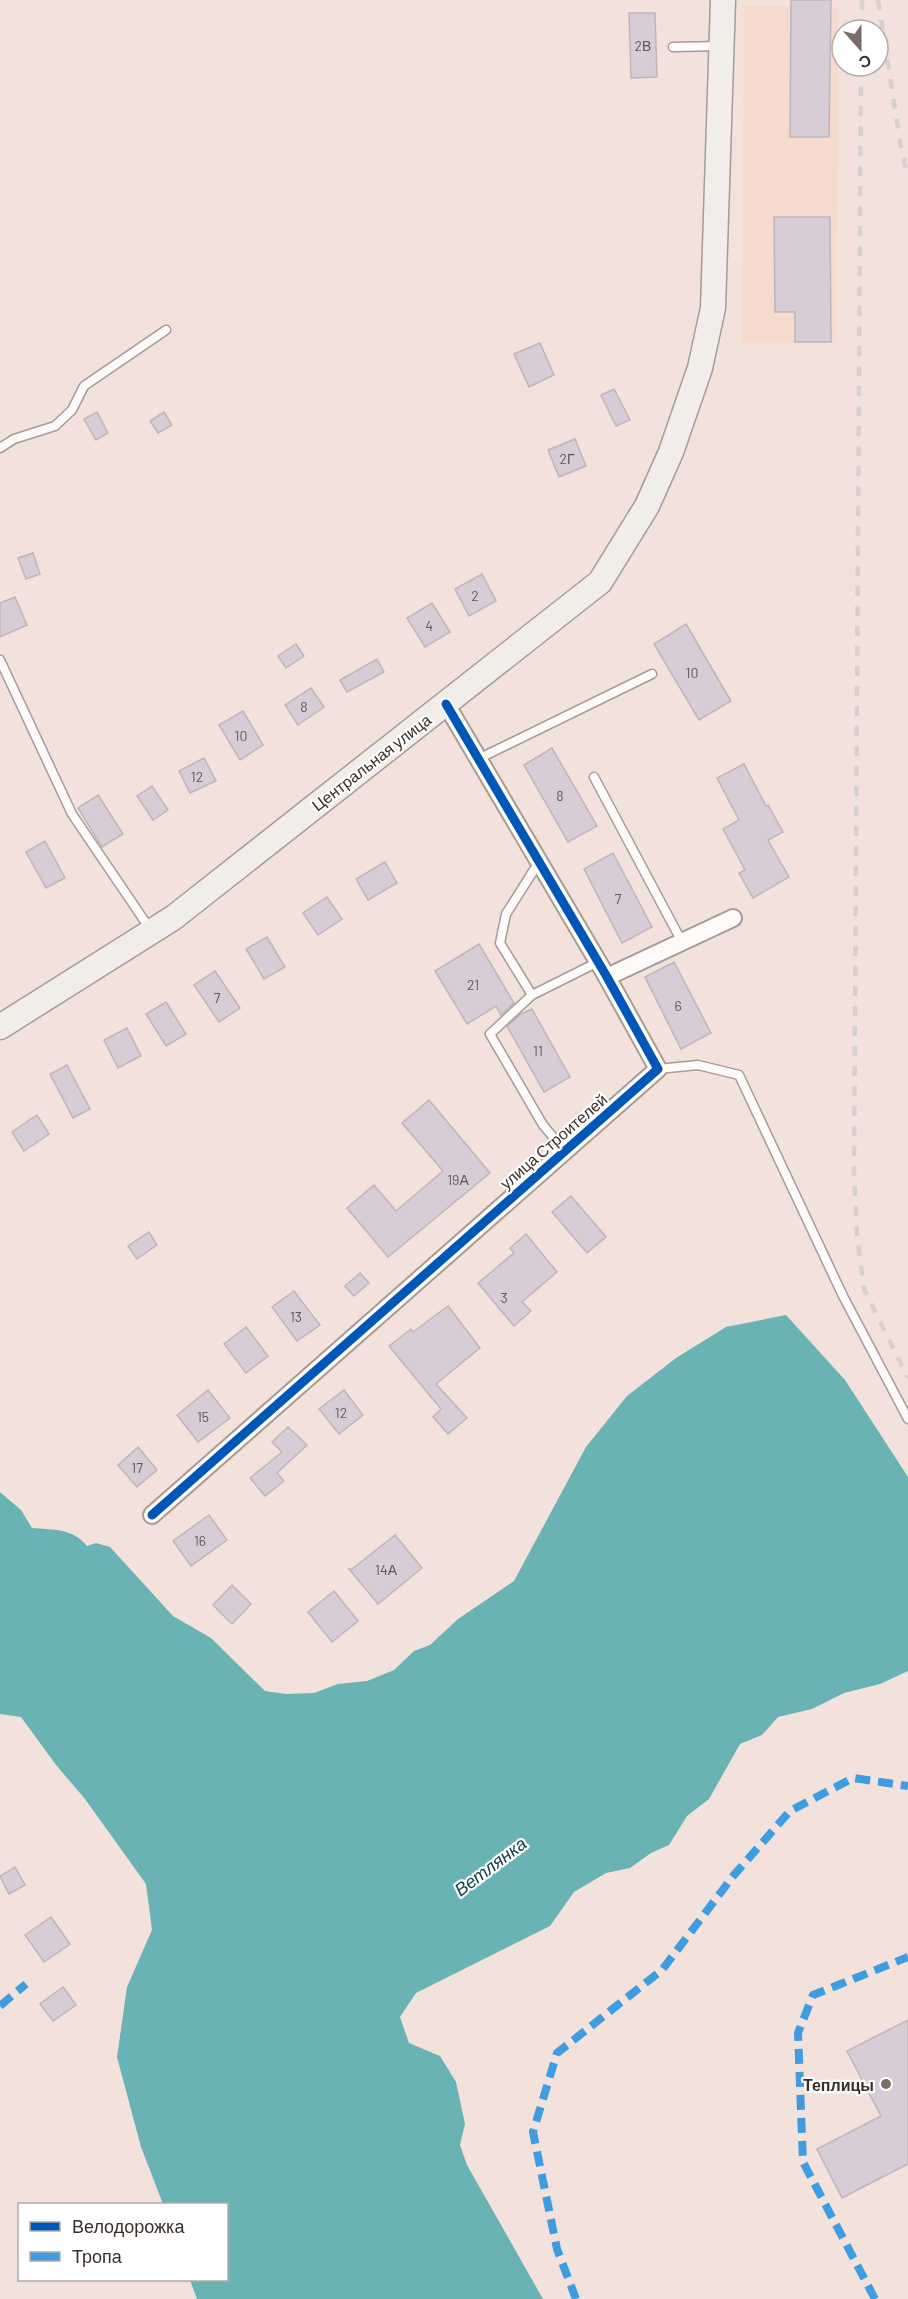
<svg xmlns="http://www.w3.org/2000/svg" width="908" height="2299" font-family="Barlow,sans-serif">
<rect width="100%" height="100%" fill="#f2e2db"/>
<polygon fill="#f5dacd" points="744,6 838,7 836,343 742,343"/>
<path fill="#69b3b4" d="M786,1315L845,1380L908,1477V1671L880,1684L844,1693L812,1709L778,1717L762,1735L740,1744L709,1799L687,1816L669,1845L651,1853L630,1868L606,1873L574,1892L550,1926L416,1993L400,2017L409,2043L440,2056L456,2082L465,2124L460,2145L467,2165L543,2299H197L190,2280H226V2204H163L141,2147L117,2057L127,1987L152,1930L146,1884L85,1799L56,1765L21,1717L0,1714V1492L21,1510L32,1528C53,1530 73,1528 87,1546L96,1543L110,1547L173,1616L211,1638L265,1691L286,1694L314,1693L338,1684L367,1681L394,1670L414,1651L430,1645L458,1619L514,1581L586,1447L627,1396L676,1358L726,1327Z"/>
<g fill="#d7cdd7" stroke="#beb6b8" stroke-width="1.5">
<polygon points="791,0 831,0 829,137 790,137"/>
<polygon points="629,13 655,13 657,77 631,78"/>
<polygon points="774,217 830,217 831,342 795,342 795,312 775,312"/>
<polygon points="540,343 554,375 529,387 514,354"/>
<polygon points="614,389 630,420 616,426 601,395"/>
<polygon points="97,412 108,433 96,440 84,419"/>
<polygon points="164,412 172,425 158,433 150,421"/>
<polygon points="575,439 586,466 559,477 548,450"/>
<polygon points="33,553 40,574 26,579 18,558"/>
<polygon points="482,574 496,601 469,616 455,589"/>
<polygon points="15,597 27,625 0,637 0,603"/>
<polygon points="432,603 450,632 425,647 407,618"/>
<polygon points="686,624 731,701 699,720 654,644"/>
<polygon points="296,644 304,656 286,668 278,656"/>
<polygon points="377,659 384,672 347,692 340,680"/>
<polygon points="311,688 324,707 298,725 285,705"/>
<polygon points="243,711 263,745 240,760 219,725"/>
<polygon points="552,748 597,826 568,842 524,765"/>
<polygon points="204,758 216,781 190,793 179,771"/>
<polygon points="744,764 766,806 768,805 783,832 768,840 789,877 753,898 739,873 745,870 723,829 739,820 717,778"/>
<polygon points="152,786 168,810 153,820 137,796"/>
<polygon points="98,795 123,834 102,847 78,808"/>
<polygon points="45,841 65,878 46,888 26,852"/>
<polygon points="613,853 652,927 622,943 584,869"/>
<polygon points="385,862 397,883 368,900 356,879"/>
<polygon points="327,897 342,919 318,935 303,913"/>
<polygon points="267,937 285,967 264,979 246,949"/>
<polygon points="479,944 514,1003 501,1015 496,1006 467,1024 435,971"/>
<polygon points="674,962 711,1033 681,1049 645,977"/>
<polygon points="215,971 240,1008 219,1022 194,985"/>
<polygon points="166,1002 186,1034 166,1046 146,1014"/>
<polygon points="532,1009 570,1077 544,1092 507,1026 521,1014"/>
<polygon points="127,1028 141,1056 118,1068 104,1040"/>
<polygon points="67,1065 90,1109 73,1118 50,1074"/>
<polygon points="429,1100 490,1173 388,1257 347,1208 374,1185 396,1211 443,1171 402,1123"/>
<polygon points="37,1115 49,1134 24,1151 12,1132"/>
<polygon points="571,1196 606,1237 587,1253 552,1212"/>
<polygon points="149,1232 157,1245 137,1259 128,1246"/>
<polygon points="526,1234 557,1272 522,1302 531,1311 514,1326 478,1283 514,1253 510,1248"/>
<polygon points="360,1273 369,1283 354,1296 345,1286"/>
<polygon points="294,1291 320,1325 297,1341 272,1307"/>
<polygon points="448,1306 480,1348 436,1384 467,1418 448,1434 433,1417 441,1409 389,1346 411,1329 413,1332"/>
<polygon points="246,1327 268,1356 246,1373 224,1344"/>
<polygon points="208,1390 230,1418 198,1442 177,1415"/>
<polygon points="344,1390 363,1415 339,1434 319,1409"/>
<polygon points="288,1427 307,1445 277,1473 284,1481 265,1496 250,1478 282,1452 272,1442"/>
<polygon points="138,1447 157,1470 137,1487 118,1465"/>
<polygon points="209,1515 227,1540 191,1566 173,1541"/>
<polygon points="395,1535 422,1568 378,1604 349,1569 352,1569"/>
<polygon points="232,1585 251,1604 232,1624 213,1605"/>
<polygon points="334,1591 358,1621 332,1642 308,1612"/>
<polygon points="15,1867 25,1885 9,1894 0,1876"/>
<polygon points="51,1917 70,1944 44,1962 25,1935"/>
<polygon points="63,1987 76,2005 53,2021 40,2004"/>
<polygon points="908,2020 908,2164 842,2198 817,2149 881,2116 847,2051"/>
</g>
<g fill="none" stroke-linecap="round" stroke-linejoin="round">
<defs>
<g id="lane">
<polyline points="673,47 721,46"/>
<polyline points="0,448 14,439 55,426 72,410 84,386 166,330"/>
<polyline points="0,660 72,814 150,929"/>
<polyline points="478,759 652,674"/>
<polyline points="594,777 682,942"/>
<polyline points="539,862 506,914 500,943 532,995 598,962"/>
<polyline points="532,995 490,1034 543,1125 565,1151"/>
<polyline points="658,1069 698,1065 739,1075 843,1296 908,1419"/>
</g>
<g id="street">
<polyline points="607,977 733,918"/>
<polyline points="152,1515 658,1069 607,977 446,704"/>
</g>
<polyline id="secondary" points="0,1027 173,918 600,582 647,506 671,452 700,368 713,308 723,0"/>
</defs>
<use href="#lane" stroke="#a79b96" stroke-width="11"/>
<use href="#street" stroke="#a79b96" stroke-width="20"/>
<use href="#secondary" stroke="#a79b96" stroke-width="27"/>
<use href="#lane" stroke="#fdfbfa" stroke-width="8"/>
<use href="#street" stroke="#fdfbfa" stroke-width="16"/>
<use href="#secondary" stroke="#f1ede9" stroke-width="24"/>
<g stroke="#d5d1cf" stroke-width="4.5" stroke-dasharray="10 10" stroke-linecap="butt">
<polyline points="878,0 901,147 908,177"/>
<polyline points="862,30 862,0"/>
<polyline points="861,66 854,1171 857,1235 864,1289 908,1378"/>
</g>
<g stroke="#3e9de1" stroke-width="8" stroke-dasharray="15 8" stroke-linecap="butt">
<polyline points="0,2006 26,1984"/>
<polyline points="576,2299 557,2249 533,2132 557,2053 662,1970 734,1875 790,1811 853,1778 908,1786"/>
<polyline points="875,2299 803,2162 798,2033 813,1995 908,1957"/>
</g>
<defs>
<polyline id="cycleway" points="152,1515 658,1069 607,977 446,704"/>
</defs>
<use href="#cycleway" stroke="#fff" stroke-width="13"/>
<use href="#cycleway" stroke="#0057b8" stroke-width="9"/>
</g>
<circle fill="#7a6d67" stroke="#fff" stroke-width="2" cx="886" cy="2084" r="6"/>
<g text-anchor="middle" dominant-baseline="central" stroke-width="4.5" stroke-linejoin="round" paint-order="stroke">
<g font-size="14" fill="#605654">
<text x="643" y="45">2В</text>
<text x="567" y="458">2Г</text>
<text x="475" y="595">2</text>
<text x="429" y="625">4</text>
<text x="692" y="672">10</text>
<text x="304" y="706">8</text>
<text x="241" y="735">10</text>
<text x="197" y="776">12</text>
<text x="560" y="795">8</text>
<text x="618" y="898">7</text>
<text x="473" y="984">21</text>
<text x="217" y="997">7</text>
<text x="678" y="1005">6</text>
<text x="538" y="1050">11</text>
<text x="458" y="1179">19А</text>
<text x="504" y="1297">3</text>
<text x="296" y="1316">13</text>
<text x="341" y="1412">12</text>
<text x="203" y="1416">15</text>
<text x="137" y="1467">17</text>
<text x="200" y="1540">16</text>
<text x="386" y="1569">14А</text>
</g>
<g font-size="16" fill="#392e29" stroke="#fff">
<text transform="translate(371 762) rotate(-38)">Центральная улица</text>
<text transform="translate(553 1141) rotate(-41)">улица Строителей</text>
</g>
<g font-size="16" font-weight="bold" fill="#392e29" stroke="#fff" text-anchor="end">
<text x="874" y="2084">Теплицы</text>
</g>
<g font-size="18" font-style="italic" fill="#0f4043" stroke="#fff">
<text transform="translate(490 1866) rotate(-37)">Ветлянка</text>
</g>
</g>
<rect x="18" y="2203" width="210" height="78" fill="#ffffff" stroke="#b0aba9" stroke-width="1.5"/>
<rect x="30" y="2222" width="30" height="9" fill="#0057b8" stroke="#b0aba9" stroke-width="1.5"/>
<text x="72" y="2233" font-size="18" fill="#392e29">Велодорожка</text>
<rect x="30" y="2252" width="30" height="9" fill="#3e9de1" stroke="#b0aba9" stroke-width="1.5"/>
<text x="72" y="2263" font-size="18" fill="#392e29">Тропа</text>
<g transform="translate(860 48) rotate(159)"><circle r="28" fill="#ffffff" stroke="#b0aba9" stroke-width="1.5"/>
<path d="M0-4.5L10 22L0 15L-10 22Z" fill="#7a6d67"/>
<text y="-9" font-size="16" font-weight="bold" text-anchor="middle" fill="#392e29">С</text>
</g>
</svg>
